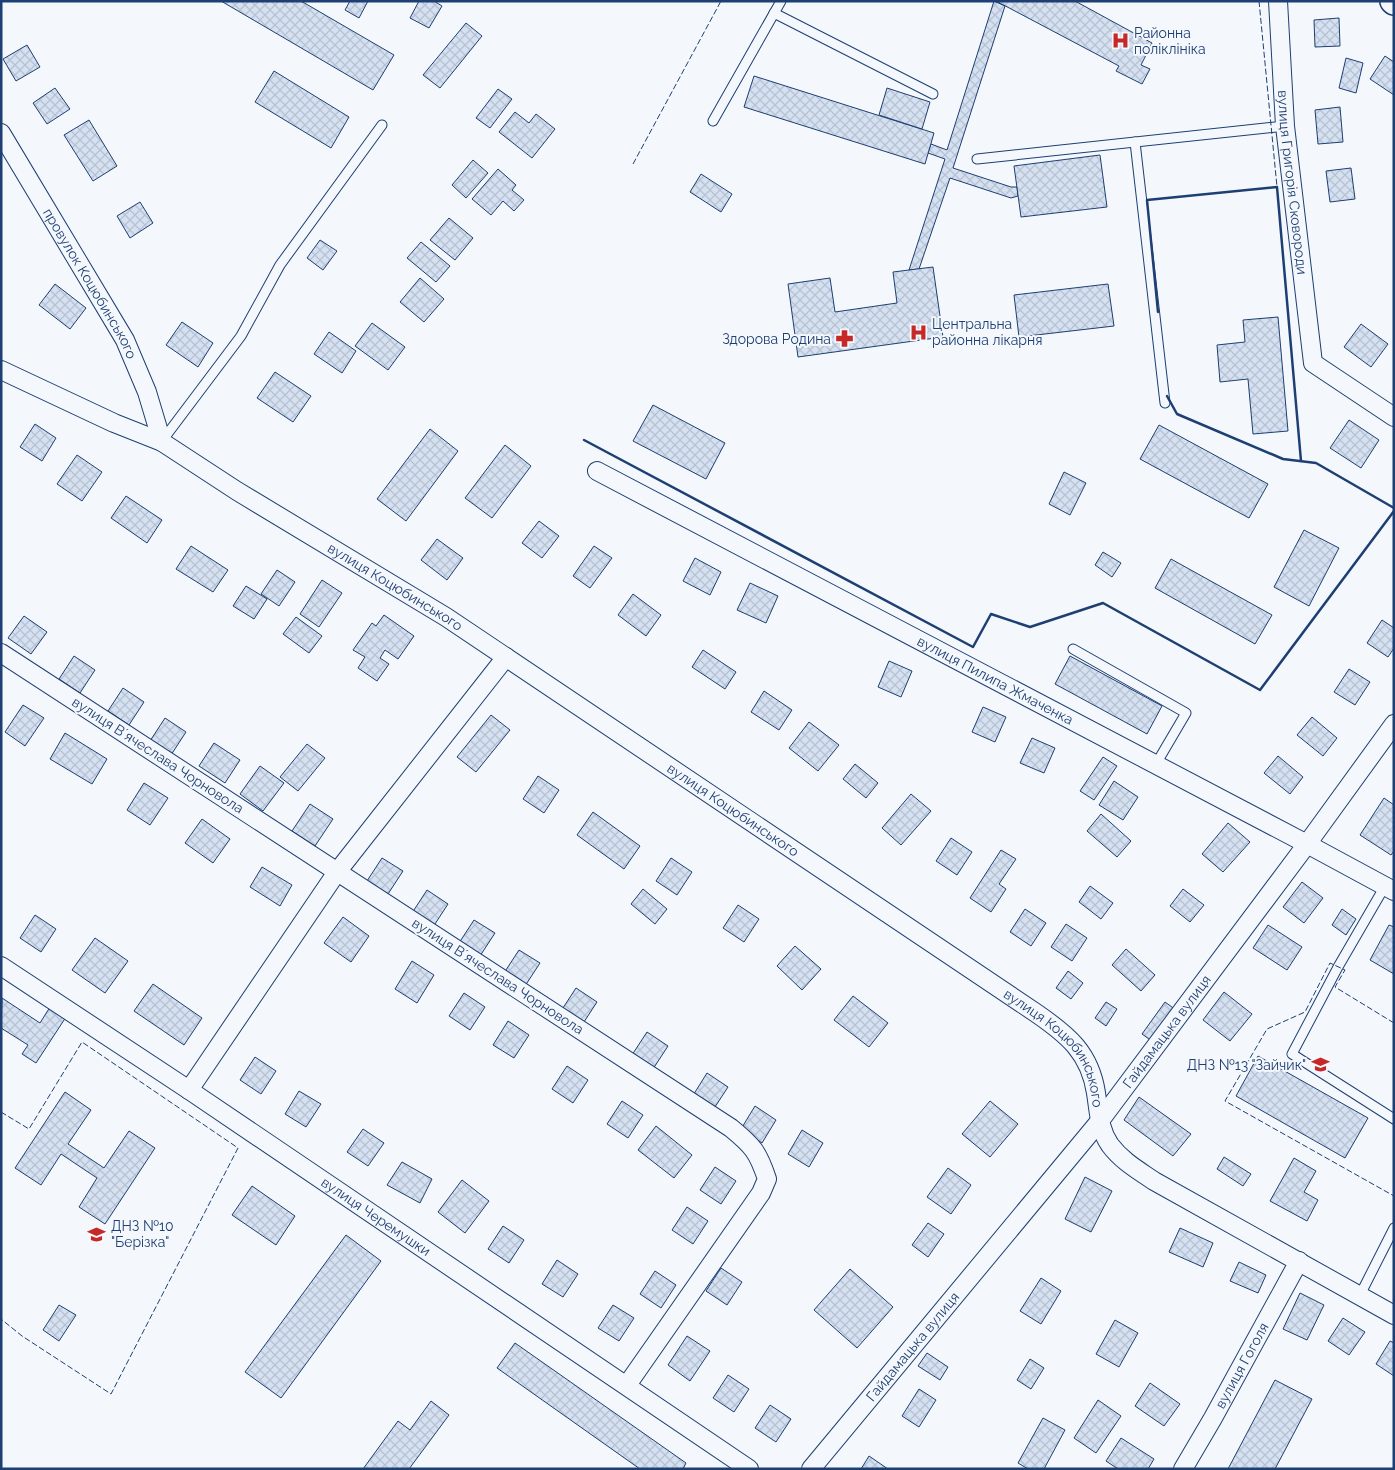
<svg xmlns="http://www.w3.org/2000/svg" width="1395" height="1470" font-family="Raleway,sans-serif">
<defs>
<pattern id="building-cross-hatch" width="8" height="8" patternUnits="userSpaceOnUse" patternTransform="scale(1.25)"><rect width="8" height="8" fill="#d5e0f0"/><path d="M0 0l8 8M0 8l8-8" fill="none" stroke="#b6c1d1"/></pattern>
</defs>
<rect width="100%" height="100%" fill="#f4f7fb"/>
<g fill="url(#building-cross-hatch)" stroke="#1d3f73">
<polygon points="221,1 301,1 394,55 373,90"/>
<polygon points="350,1 368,1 359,18 345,10"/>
<polygon points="419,1 434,1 442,6 429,28 410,18"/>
<polygon points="994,1 1005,6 953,168 1011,187 1017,187 1018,196 1011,198 950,178 919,269 909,270 945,159 928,153 931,144 947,150"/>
<polygon points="996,1 1075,1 1152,43 1141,65 1150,69 1142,84 1116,71 1119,66"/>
<polygon points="1339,18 1340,46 1315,47 1314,20"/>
<polygon points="466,23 482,36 440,88 423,75"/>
<polygon points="27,45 40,67 16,81 3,59"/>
<polygon points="1385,56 1394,62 1394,95 1370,79"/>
<polygon points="1346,58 1363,63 1356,93 1339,88"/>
<polygon points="274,71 349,117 331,148 255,102"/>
<polygon points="754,76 934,133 925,164 744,107"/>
<polygon points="55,88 70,109 47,124 33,103"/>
<polygon points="887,88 930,102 922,129 879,115"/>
<polygon points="498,89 512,99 490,128 476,118"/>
<polygon points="1340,107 1343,142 1318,144 1315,110"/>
<polygon points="515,112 529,123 536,114 555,129 532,158 499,132"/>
<polygon points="89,120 117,166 93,181 64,135"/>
<polygon points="1100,155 1107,207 1021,217 1014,166"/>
<polygon points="473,160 488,173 466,198 452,185"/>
<polygon points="1351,168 1355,199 1330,202 1326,171"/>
<polygon points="498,169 516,185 512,190 524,200 514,211 503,201 491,215 472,199"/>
<polygon points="701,174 732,194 721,212 690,192"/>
<polygon points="140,202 153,223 130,238 117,216"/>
<polygon points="449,218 473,238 455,260 430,240"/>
<polygon points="320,240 337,251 323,270 307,258"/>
<polygon points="421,242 450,266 436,282 407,258"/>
<polygon points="933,267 943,337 798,357 788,284 830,278 835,312 897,303 893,272"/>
<polygon points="420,278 444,299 424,322 400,302"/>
<polygon points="55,284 86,308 70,329 39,305"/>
<polygon points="1108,284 1114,326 1019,337 1014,295"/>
<polygon points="1278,317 1288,431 1253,434 1248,379 1220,382 1217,345 1245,342 1243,320"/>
<polygon points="182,322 213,343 198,367 166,345"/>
<polygon points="372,323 405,347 388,370 355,346"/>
<polygon points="1361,324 1388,344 1371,367 1344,347"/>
<polygon points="329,332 356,351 342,373 314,354"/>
<polygon points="275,372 311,396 293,422 257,398"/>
<polygon points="653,405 725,443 706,479 633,441"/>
<polygon points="1349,420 1379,440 1361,468 1330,448"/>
<polygon points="35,424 56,438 42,461 20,447"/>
<polygon points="1159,425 1268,484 1249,518 1140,459"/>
<polygon points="430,429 458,451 406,521 377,499"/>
<polygon points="505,445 531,466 492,518 465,498"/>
<polygon points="77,455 102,472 82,501 57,484"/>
<polygon points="1064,472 1086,483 1070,515 1049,504"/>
<polygon points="126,496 162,520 147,543 111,518"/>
<polygon points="539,521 559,536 542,558 522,543"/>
<polygon points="1304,530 1339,548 1309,606 1274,587"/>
<polygon points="437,539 463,558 447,580 421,560"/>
<polygon points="191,546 228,570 213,592 176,569"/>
<polygon points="594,546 612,558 590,588 573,576"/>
<polygon points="1103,552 1121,563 1112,577 1095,565"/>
<polygon points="695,558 721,572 710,595 683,581"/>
<polygon points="1171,559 1272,615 1255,644 1155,588"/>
<polygon points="277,570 295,582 279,606 261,594"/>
<polygon points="322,580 342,593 319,627 300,614"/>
<polygon points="750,583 778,596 766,623 737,610"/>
<polygon points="246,586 267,599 254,619 233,606"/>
<polygon points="633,594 661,615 646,636 618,615"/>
<polygon points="384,615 414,636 398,659 385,650 380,658 389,664 377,681 358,668 365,657 353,650 372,623 376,626"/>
<polygon points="24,616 47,632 31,654 8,638"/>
<polygon points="296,617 322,636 309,653 283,634"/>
<polygon points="1382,620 1394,628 1394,648 1388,657 1367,643"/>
<polygon points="703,650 736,672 725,689 692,667"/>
<polygon points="74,656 95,670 80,693 59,679"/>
<polygon points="1070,656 1162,706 1147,734 1055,684"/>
<polygon points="889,661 912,671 901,697 878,687"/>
<polygon points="1349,669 1370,682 1355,705 1334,692"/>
<polygon points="123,688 144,702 129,725 108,711"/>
<polygon points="764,691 792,710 779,730 751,712"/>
<polygon points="23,705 44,718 25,746 5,732"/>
<polygon points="983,707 1006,717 995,742 972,732"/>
<polygon points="491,715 510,730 476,772 457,757"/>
<polygon points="1312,717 1337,738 1323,756 1297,735"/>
<polygon points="165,718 186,732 171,755 150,741"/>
<polygon points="809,722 839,745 818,771 789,748"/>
<polygon points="65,733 107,759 92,784 50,759"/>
<polygon points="1032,738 1055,748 1044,773 1020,763"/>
<polygon points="214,743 240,760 225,783 199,766"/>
<polygon points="307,744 325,758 298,791 280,777"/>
<polygon points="1278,756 1303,777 1290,794 1264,773"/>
<polygon points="1103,757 1117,766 1094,800 1080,791"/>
<polygon points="855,764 878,783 866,798 843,779"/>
<polygon points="260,766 284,783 263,811 240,794"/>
<polygon points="538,776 559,790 544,813 523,799"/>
<polygon points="1114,781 1138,797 1123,820 1099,805"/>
<polygon points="144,783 168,798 150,825 127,810"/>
<polygon points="911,794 931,811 901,845 882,828"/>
<polygon points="1384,798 1394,805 1394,851 1391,855 1360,835"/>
<polygon points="310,804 333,819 315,846 292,831"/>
<polygon points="593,812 640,846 624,869 577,835"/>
<polygon points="1101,814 1131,841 1117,857 1087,831"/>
<polygon points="202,819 230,839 213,863 185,843"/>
<polygon points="1228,823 1250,842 1223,872 1202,854"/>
<polygon points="951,838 972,852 957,875 936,861"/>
<polygon points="1001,850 1016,859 999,884 1006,889 991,912 970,898"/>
<polygon points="382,858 403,871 388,894 367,881"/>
<polygon points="671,858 692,872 677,895 656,881"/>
<polygon points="262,867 292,885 280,906 250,887"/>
<polygon points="1302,882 1323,898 1304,923 1283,907"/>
<polygon points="1090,886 1113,903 1101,919 1079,902"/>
<polygon points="643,889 667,909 655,924 631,904"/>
<polygon points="1183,889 1204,905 1190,922 1170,906"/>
<polygon points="427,890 448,904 433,927 412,913"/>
<polygon points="738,905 759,919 744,942 723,928"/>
<polygon points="1025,909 1046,923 1031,946 1010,932"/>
<polygon points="1342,909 1356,919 1346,935 1332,925"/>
<polygon points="35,915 56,929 41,952 20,938"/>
<polygon points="343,917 369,936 351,962 324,943"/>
<polygon points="474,920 495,933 480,956 459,943"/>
<polygon points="1066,924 1087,938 1072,961 1051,947"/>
<polygon points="1268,925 1302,947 1287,970 1253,948"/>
<polygon points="1389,925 1394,927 1394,974 1370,960"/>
<polygon points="95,938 128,961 105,993 72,970"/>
<polygon points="795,946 821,969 802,990 777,966"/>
<polygon points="1126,949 1155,975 1141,991 1112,965"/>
<polygon points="519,950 540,963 525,986 504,973"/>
<polygon points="412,961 434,975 417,1003 395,989"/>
<polygon points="1068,971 1083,983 1071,999 1056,988"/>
<polygon points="153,984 202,1018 184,1045 134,1011"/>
<polygon points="576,988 597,1002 582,1025 561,1011"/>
<polygon points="1224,992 1252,1014 1230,1041 1203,1020"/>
<polygon points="464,993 485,1007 470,1030 449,1016"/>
<polygon points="853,996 888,1023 869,1047 834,1020"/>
<polygon points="2,998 40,1023 50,1007 66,1017 36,1063 22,1054 28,1045 1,1028"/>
<polygon points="1106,1002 1117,1009 1106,1026 1095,1018"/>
<polygon points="1165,1002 1176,1010 1153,1042 1142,1034"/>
<polygon points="508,1021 529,1035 514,1058 493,1045"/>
<polygon points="647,1032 668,1046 653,1069 632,1055"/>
<polygon points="1258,1056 1368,1118 1345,1158 1236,1096"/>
<polygon points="255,1057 276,1071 261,1094 240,1080"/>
<polygon points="567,1066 588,1080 573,1103 552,1089"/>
<polygon points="707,1073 728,1087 713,1110 692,1097"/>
<polygon points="299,1091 321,1104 306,1127 285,1114"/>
<polygon points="65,1092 91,1110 68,1144 104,1168 129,1131 155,1148 105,1224 79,1207 97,1178 61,1154 41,1185 15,1168"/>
<polygon points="1139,1097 1191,1134 1173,1156 1124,1120"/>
<polygon points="622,1101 643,1115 628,1138 607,1124"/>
<polygon points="990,1101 1018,1124 990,1157 962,1134"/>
<polygon points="755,1106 776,1120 762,1143 741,1129"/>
<polygon points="656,1126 692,1155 674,1178 638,1150"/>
<polygon points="363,1129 384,1143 368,1166 347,1152"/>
<polygon points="802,1130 823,1143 809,1167 788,1154"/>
<polygon points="1224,1157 1251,1174 1243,1186 1217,1169"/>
<polygon points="1294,1158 1316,1171 1304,1192 1318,1200 1307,1221 1270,1201"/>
<polygon points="402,1162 432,1179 420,1203 387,1185"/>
<polygon points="715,1167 736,1181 721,1204 700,1190"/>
<polygon points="948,1168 971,1185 951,1214 927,1197"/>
<polygon points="1085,1177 1112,1191 1091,1232 1065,1219"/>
<polygon points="462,1180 489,1201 465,1233 438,1212"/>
<polygon points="252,1186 295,1216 276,1245 232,1215"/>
<polygon points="687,1207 708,1221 693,1244 672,1230"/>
<polygon points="928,1223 944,1234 928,1257 912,1245"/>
<polygon points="503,1226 524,1240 509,1263 488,1249"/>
<polygon points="1180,1228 1213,1243 1203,1267 1169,1252"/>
<polygon points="346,1235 381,1261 281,1398 245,1372"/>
<polygon points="557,1260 578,1274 563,1297 542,1284"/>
<polygon points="1239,1262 1266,1275 1258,1293 1230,1281"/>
<polygon points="721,1268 742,1282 727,1305 706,1291"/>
<polygon points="850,1269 893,1307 857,1348 814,1310"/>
<polygon points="655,1271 676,1285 661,1308 640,1294"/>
<polygon points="1041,1278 1061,1291 1041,1324 1020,1311"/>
<polygon points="1300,1293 1324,1305 1307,1340 1283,1329"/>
<polygon points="59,1305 76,1315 59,1341 43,1330"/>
<polygon points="613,1305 634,1318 619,1341 598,1328"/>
<polygon points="1343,1318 1365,1332 1349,1355 1328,1341"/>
<polygon points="1115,1320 1138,1333 1119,1367 1096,1354"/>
<polygon points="687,1336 710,1351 690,1381 668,1365"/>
<polygon points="1390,1341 1394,1343 1394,1376 1376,1364"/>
<polygon points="515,1343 686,1463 683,1469 640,1469 497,1368"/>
<polygon points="927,1353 948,1367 940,1380 918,1366"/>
<polygon points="1030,1359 1044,1368 1031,1389 1017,1380"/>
<polygon points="728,1375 749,1389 734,1412 713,1398"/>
<polygon points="1275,1380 1312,1399 1275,1469 1228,1469"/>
<polygon points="1150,1383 1180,1404 1164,1426 1135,1406"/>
<polygon points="919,1389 936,1400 919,1427 902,1416"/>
<polygon points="1098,1400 1121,1416 1096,1453 1074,1438"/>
<polygon points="431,1401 449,1415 409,1469 363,1469 398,1421 410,1430"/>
<polygon points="770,1405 791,1419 776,1442 755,1428"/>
<polygon points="1043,1418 1065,1430 1044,1469 1028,1469 1018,1463"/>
<polygon points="1121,1438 1154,1459 1148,1469 1118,1469 1106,1461"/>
<polygon points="869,1456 888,1469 861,1469"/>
</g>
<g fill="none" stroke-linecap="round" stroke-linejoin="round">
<defs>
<g id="lane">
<polyline points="774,13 933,94"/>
<polyline points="713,121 781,1"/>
<polyline points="1135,142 1165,403"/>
<polyline points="977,159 1285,126"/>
<polyline points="162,441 241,336 280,265 382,125"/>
<polyline points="1073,649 1186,713 1156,764"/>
<polyline points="1385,886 1338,967 1292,1054 1394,1119"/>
<polyline points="1359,1297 1394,1228"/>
</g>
<g id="street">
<path id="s1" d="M1278,1L1285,126L1313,363L1394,417"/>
<path id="s2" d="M1,133L125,340L147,392L162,442"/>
<path id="s3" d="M1,370L114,423L162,442L237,491L446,617L1036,1013C1068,1035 1090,1053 1096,1093C1099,1112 1099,1129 1110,1145C1122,1161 1138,1170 1154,1181L1394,1315"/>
<path id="s4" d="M597,471L1307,844L1394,891"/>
<path d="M1,653L731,1128C753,1146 758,1152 767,1179L761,1193L627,1385"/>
<path id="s5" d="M1,966L189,1090L749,1469"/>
<polyline points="189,1090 337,872 506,657"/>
<path id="s6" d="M811,1469L1099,1122L1307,844L1394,724"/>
<path id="s7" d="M1183,1469L1213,1418L1299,1261"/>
</g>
<polyline id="secondary" points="1393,1 1394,2"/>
</defs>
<use href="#lane" stroke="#1d3f73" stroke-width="11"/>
<use href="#street" stroke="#1d3f73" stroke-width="20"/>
<use href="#secondary" stroke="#1d3f73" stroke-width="28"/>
<use href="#lane" stroke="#f4f7fb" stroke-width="9"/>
<use href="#street" stroke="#f4f7fb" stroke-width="18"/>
<use href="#secondary" stroke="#f4f7fb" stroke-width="25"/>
<g stroke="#1d3f73" stroke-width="1" stroke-dasharray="6 2.5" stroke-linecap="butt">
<polyline points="1259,1 1277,187"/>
<polyline points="633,164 721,1"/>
<polyline points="1394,1023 1335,987 1345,970 1330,963 1305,1012 1267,1029 1225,1101 1394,1196"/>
<polyline points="1,1112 29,1129 82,1042 238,1148 111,1394 22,1336 1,1319"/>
</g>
<g stroke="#1d3f73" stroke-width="2.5">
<polyline points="1158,312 1147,200 1277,187 1301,461"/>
<polyline points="1167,396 1177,414 1283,459 1316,463 1394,508"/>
<polyline points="584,440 973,647 991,614 1030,627 1103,603 1260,690 1394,511"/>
</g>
</g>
<defs>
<symbol id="hospital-bare" viewBox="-9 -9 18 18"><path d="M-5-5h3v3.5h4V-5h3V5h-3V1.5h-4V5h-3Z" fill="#c62828" stroke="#f4f7fb" stroke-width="2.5" paint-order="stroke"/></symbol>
<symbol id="pharmacy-bare" viewBox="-9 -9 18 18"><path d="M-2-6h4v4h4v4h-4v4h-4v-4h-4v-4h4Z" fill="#c62828" stroke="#f4f7fb" stroke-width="2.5" paint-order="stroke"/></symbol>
<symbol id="school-bare" viewBox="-9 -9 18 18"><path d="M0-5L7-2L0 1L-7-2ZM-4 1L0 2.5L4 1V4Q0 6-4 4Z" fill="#c62828" stroke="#f4f7fb" stroke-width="2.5" paint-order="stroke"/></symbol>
</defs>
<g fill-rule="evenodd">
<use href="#hospital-bare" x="1108" y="28" width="25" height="25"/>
<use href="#hospital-bare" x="906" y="320" width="25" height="25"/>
<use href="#pharmacy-bare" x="832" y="326" width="25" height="25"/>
<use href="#school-bare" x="1308" y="1052" width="25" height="25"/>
<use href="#school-bare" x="84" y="1222" width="25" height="25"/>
</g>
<g text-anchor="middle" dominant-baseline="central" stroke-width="4" stroke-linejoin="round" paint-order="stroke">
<g font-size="14" fill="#1d3f73" stroke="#f4f7fb" text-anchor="start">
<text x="1134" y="33">Районна<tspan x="1134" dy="16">поліклініка</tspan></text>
<text x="932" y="324">Центральна<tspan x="932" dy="16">районна лікарня</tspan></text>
<text x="831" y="339" text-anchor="end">Здорова Родина</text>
<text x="1306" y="1065" text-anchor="end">ДНЗ №13 "Зайчик"</text>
<text x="111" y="1226">ДНЗ №10<tspan x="111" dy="16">"Берізка"</tspan></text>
</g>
<g font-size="14" fill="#1d3f73" stroke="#f4f7fb">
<text stroke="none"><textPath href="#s1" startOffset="182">вулиця Григорія Сковороди</textPath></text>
<text stroke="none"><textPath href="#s2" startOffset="175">провулок Коцюбинського</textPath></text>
<text stroke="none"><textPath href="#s3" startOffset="451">вулиця Коцюбинського</textPath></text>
<text stroke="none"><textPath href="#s4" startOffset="450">вулиця Пилипа Жмаченка</textPath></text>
<text transform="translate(158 755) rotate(33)">вулиця Вʼячеслава Чорновола</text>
<text stroke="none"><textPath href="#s3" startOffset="856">вулиця Коцюбинського</textPath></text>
<text transform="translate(498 976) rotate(33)">вулиця Вʼячеслава Чорновола</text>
<text stroke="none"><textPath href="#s6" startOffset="564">Гайдамацька вулиця</textPath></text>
<text stroke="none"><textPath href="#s3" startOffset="1261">вулиця Коцюбинського</textPath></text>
<text stroke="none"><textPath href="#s5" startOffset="451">вулиця Черемушки</textPath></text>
<text stroke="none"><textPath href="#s6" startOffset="159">Гайдамацька вулиця</textPath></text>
<text stroke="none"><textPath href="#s7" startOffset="119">вулиця Гоголя</textPath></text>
</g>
</g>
<rect width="1395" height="1470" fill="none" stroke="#1d3f73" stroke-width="5"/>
</svg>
